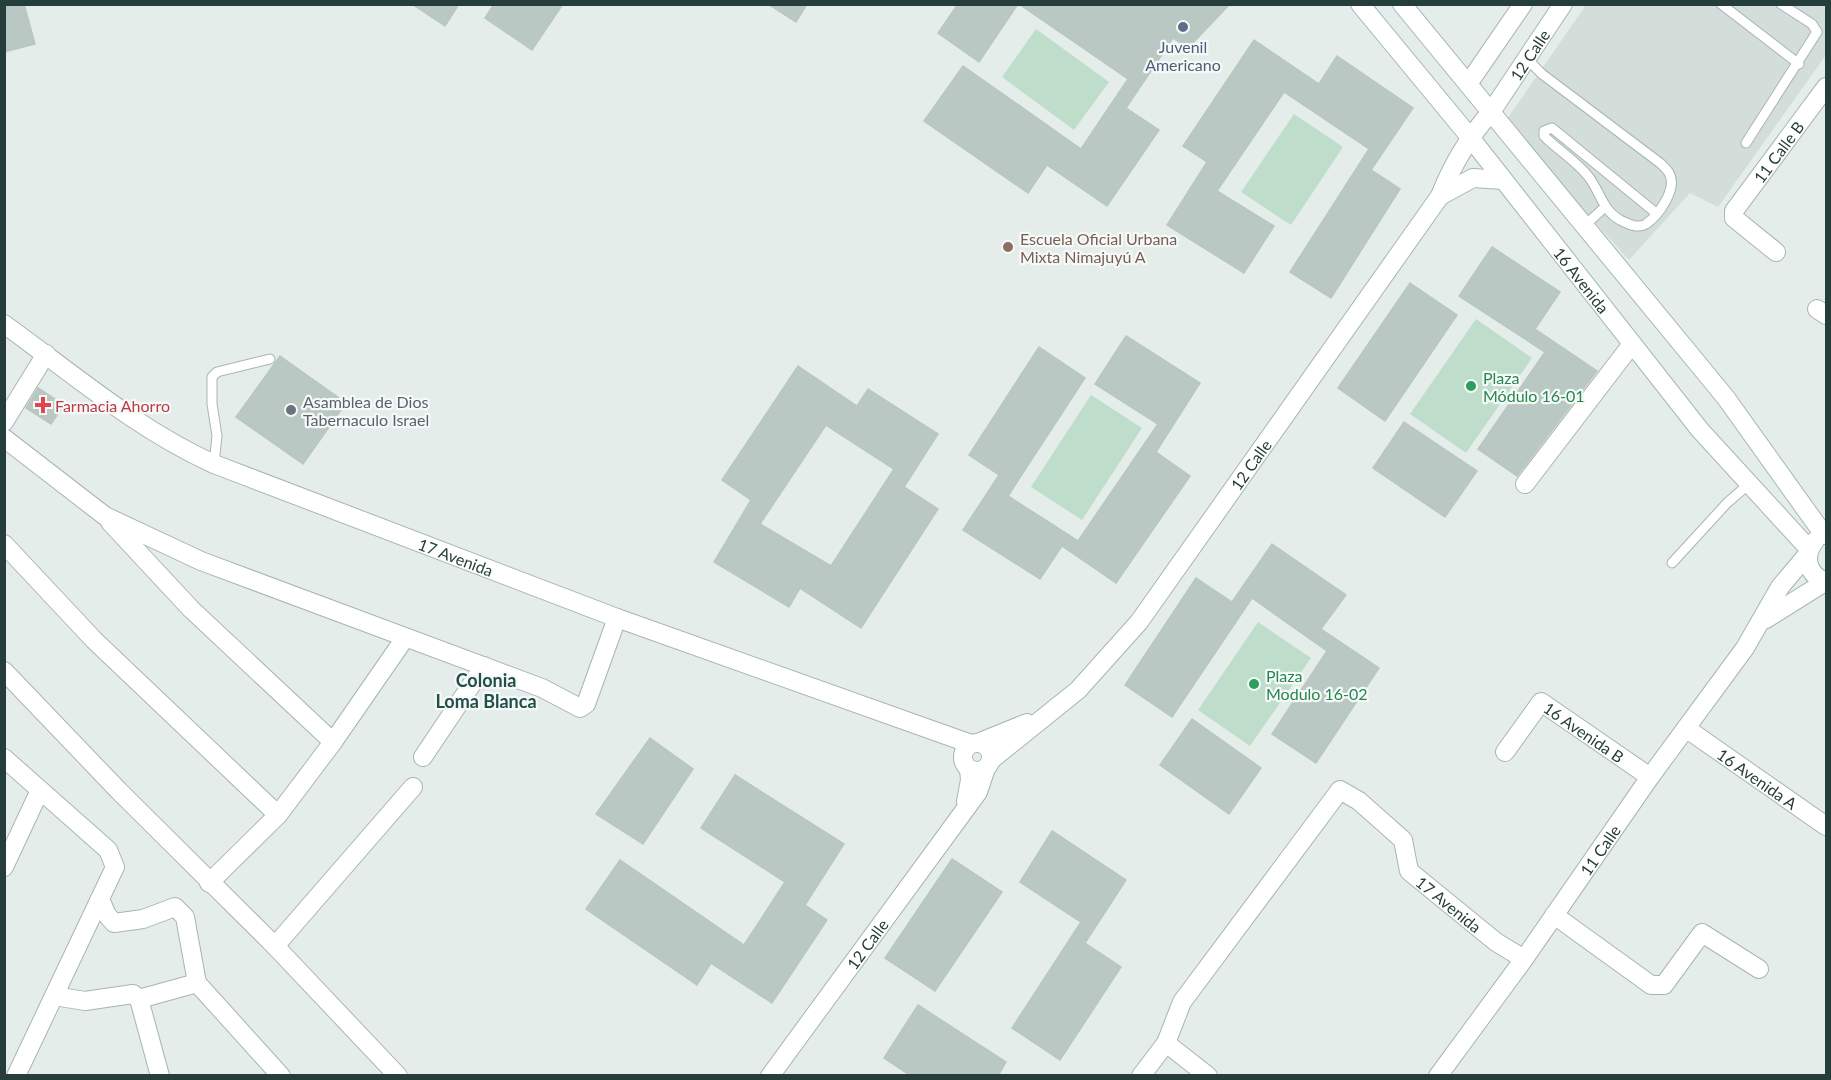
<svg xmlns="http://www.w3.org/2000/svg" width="1831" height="1080" font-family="Lato,sans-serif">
<rect width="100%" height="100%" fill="#e5edea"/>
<polygon fill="#d3ddda" points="1586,5 1826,5 1826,55 1718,207 1690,193 1629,260 1505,122"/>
<g fill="#bfddcb">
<polygon points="1036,29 1109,82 1074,130 1002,77"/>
<polygon points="1294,114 1343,147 1291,225 1241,192"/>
<polygon points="1476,319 1532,358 1466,453 1410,414"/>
<polygon points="1091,395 1142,428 1082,520 1031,487"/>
<polygon points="1258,622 1311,658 1250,746 1198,710"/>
</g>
<g fill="#bac8c4" stroke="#b8c7c2" stroke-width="1.5" fill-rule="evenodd">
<polygon points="4,4 24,4 35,44 4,52"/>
<polygon points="412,4 459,4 445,26"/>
<polygon points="494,4 563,4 532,50 485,18"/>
<polygon points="768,4 807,4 796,22"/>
<polygon points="958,4 1018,4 979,62 938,33"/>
<polygon points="1019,4 1230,4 1188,48 1173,38 1126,108 1159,130 1107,206 1047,165 1028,193 924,121 963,66 1081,149 1128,79"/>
<polygon points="1254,40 1319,84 1337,56 1413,108 1371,170 1400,189 1331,298 1290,272 1369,149 1284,92 1217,191 1274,226 1244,273 1167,225 1207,162 1183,146"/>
<polygon points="1492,247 1560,292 1535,329 1597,371 1517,476 1478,449 1545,352 1459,296"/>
<polygon points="1410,283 1457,315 1385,421 1338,388"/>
<polygon points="1126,336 1200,383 1156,452 1190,476 1116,583 1062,546 1040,579 963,530 999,475 969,455 1039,347 1085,378 1008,496 1078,541 1158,424 1095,384"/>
<polygon points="280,356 346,403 303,464 236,417"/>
<path d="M798,366L857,406L868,389L938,434L904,487L938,509L861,628L800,588L789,607L714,562L751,500L722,480ZM826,425L894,469L831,566L760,524Z"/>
<polygon points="38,388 64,405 51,424 26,408"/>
<polygon points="1404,422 1477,471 1445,517 1373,468"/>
<polygon points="1272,544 1346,595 1321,629 1379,668 1316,763 1272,734 1327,651 1252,598 1172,717 1125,685 1196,578 1232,602"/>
<polygon points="1192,719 1261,768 1229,814 1160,765"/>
<polygon points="650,738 693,769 643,844 596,814"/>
<polygon points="735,775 844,844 805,905 827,920 772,1003 711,963 697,985 586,909 620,860 744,945 785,882 701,828"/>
<polygon points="1052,831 1126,880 1085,943 1121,967 1060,1060 1012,1028 1081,922 1020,882"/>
<polygon points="952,859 1002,892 935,991 885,958"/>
<polygon points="918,1005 1006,1062 998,1076 911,1076 884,1058"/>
</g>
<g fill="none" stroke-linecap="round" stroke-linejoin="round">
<defs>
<g id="service">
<polyline points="1721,4 1799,64"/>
<path d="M1527,59L1542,74L1660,163C1663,166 1667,169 1669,173C1678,188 1659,215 1646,224C1638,229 1628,224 1620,220C1602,210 1600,191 1588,176C1576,161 1558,150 1544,136V131L1552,128L1656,213"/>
<polyline points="1746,143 1817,32 1812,24 1781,4"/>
<polyline points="1584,226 1605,207"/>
<polyline points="214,464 217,436 212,404 212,377 217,372 270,359"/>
<polyline points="1672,563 1727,503 1749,484"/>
</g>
<g id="minor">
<polyline points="1468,84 1523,4"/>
<path id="s1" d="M1491,112L1563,4"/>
<path id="s2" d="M1776,252L1734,218V211L1826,87"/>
<polyline points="1817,309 1826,315"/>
<polyline points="4,438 105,516 201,561 542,688 580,708 586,704 617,618"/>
<polyline points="1525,484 1632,344"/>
<polyline points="110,522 191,609 333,742"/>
<polyline points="4,544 94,640 278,815"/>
<polyline points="4,671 119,791 275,946 398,1076"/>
<path id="s3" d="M1687,729L1826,826"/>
<path id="s4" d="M1505,752L1541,702L1650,777"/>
<polyline points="423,757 484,666"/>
<polyline points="4,758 108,850 115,867 16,1076"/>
<polyline points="966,801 970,780 969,769"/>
<polyline points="4,867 40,790"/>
<polyline points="209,883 278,815 333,742 405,638"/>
<polyline points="100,899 107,915 114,923 143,919 175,907 185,917 197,983"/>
<polyline points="1554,915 1651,985 1664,985 1702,933 1759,969"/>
<polyline points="275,946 413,787"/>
<polyline points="54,996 85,1001 133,994 139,999 160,1076"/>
<polyline points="139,999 197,983 281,1076"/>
<polyline points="1166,1043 1208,1076"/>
<path id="s5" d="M770,1076L978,792L986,768"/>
<path id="s6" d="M1141,1076L1166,1043L1182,1002L1340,790L1359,801L1403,840L1409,871L1496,942L1524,959"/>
</g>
<g id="tertiary">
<polyline points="1440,196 1473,178 1503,180"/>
<path id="s7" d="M4,324C72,373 138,430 214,464L617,618L971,744"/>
<polyline points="4,422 46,354"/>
<polyline points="1766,619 1825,582"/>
<polyline points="980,742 1027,723"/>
<circle cx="977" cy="757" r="14"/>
<path id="s8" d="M991,760L1078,690L1139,622L1440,196C1453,163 1468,138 1491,112"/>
<path id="s9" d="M1438,1076L1524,959L1650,777L1745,648L1780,587L1807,555"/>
</g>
<g id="secondary">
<path id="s10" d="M1360,4L1469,136L1700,430L1809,549"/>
<polyline points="1402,4 1726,398 1824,535"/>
<path d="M1815,541C1802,557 1808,575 1826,582"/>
</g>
</defs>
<use href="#service" stroke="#a8b5b2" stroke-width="11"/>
<use href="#minor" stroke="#a8b5b2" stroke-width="20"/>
<use href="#tertiary" stroke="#a8b5b2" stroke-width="20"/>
<use href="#secondary" stroke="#a4b8b3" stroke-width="20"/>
<use href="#service" stroke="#fff" stroke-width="9"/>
<use href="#minor" stroke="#fff" stroke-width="18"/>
<use href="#tertiary" stroke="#fff" stroke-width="18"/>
<use href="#secondary" stroke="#fff" stroke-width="18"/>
</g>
<circle fill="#5c6f8a" stroke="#f5faf8" stroke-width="2" cx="1183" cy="27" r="6"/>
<circle fill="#8d6e63" stroke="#f5faf8" stroke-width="2" cx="1008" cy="247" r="6"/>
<g fill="#2e9e5b" stroke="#f5faf8" stroke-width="2">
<circle cx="1471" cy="386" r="6"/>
<circle cx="1254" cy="684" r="6"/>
</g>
<path fill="#e0444e" stroke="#f5faf8" stroke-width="2" d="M40 396h6v6h6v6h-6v6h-6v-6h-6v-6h6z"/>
<circle fill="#6b7280" stroke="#f5faf8" stroke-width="2" cx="291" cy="410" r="6"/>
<g text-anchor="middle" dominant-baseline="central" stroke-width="4.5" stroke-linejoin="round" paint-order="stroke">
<g font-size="16" fill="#4e5e75" stroke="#f5faf8">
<text x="1183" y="46">Juvenil<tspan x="1183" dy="18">Americano</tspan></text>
</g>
<g font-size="16" fill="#253e3a" stroke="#f5faf8">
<text stroke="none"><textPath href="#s1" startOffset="69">12 Calle</textPath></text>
<text stroke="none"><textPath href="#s2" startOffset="135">11 Calle B</textPath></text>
<text stroke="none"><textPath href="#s10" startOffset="354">16 Avenida</textPath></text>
<text stroke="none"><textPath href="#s8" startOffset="396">12 Calle</textPath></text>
<text stroke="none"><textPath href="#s7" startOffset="512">17 Avenida</textPath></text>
<text stroke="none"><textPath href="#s4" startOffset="114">16 Avenida B</textPath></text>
<text stroke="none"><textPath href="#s3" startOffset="86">16 Avenida A</textPath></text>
<text stroke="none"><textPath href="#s9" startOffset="278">11 Calle</textPath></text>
<text stroke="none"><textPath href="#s6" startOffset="514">17 Avenida</textPath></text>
<text stroke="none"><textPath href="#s5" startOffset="164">12 Calle</textPath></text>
</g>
<g font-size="16" fill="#785e54" stroke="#f5faf8" text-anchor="start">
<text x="1020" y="238">Escuela Oficial Urbana<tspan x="1020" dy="18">Mixta Nimajuyú A</tspan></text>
</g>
<g font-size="16" fill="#27864d" stroke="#f5faf8" text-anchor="start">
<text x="1483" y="377">Plaza<tspan x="1483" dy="18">Módulo 16-01</tspan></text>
<text x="1266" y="675">Plaza<tspan x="1266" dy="18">Modulo 16-02</tspan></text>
</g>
<g font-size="16" fill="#5b616d" stroke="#f5faf8" text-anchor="start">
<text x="303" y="401">Asamblea de Dios<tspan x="303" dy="18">Tabernaculo Israel</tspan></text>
</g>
<g font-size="16" fill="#be3a42" stroke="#f5faf8" text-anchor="start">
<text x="55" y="405">Farmacia Ahorro</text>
</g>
<g font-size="18" font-weight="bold" fill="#224f4a" stroke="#f5faf8">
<text x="486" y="680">Colonia<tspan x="486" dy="21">Loma Blanca</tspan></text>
</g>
</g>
<rect width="1831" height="1080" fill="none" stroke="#253e3a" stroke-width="12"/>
</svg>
